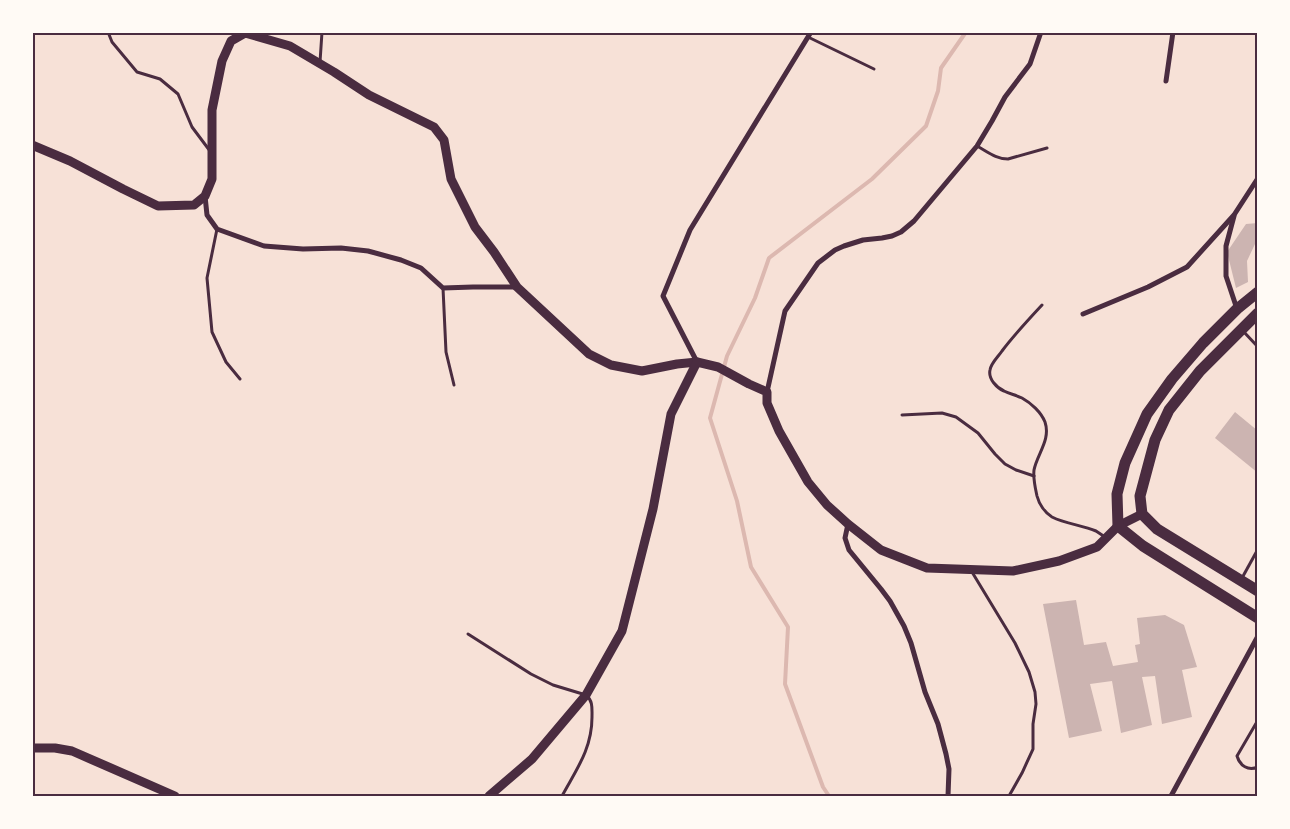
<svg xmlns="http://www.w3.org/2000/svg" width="1290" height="829" font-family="'PT Serif',serif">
<rect width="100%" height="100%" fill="#f7e1d7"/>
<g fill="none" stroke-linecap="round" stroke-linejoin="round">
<polyline stroke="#dcb8b0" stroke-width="4" points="829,796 823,787 785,684 788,627 751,567 737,501 710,418 727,356 755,298 769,258 872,179 926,126 938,91 941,68 966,32"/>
</g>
<g fill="#ccb4b1">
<polygon points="1258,223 1258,245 1255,244 1247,261 1248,282 1236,288 1227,252 1246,224"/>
<polygon points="1235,412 1258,431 1258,473 1215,438"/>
<polygon points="1076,600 1084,645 1106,642 1113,666 1138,662 1135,645 1140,644 1137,618 1165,615 1184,625 1197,667 1182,670 1192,717 1162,724 1155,676 1142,677 1152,725 1121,733 1112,681 1090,684 1102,731 1069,738 1043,604"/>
</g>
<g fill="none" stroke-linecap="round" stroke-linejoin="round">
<g stroke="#4a2c40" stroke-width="3">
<polyline points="108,32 112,42 137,72 160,79 178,94 192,127 210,151"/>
<polyline points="808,37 874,69"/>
<polyline points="320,62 322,32"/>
<path d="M977,146C988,152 996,159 1008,159L1047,148"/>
<polyline points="217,229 207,278 212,332 226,362 240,379"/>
<polyline points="443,288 446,352 454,385"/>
<path d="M1042,305C1028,320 1014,335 1002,351C998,357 991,363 990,370C988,379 997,388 1004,391C1010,394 1016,395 1022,398C1031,403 1041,412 1045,422C1051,440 1037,454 1034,470C1033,479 1035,487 1037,496C1039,504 1045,513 1052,517C1066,524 1082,525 1096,531C1099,533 1102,535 1105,537"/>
<polyline points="1243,331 1258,347"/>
<polyline points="902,415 942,413 956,417 978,433 995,454 1005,464 1016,470 1034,476"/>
<polyline points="972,572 1015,643 1029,672 1035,692 1036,704 1033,724 1033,749 1022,773 1009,796"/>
<polyline points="1242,578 1258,549"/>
<path d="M468,634L531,674L553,685L586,695C593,701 592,708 592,717C592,749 576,770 562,796"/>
<path d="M1258,720L1237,756C1240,766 1248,771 1258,767"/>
</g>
<g stroke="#4a2c40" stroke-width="5">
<polyline points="1166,81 1173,32"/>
<polyline points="205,196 207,215 217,229 264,246 303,249 341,248 368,251 401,260 421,268 443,288 473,287 517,287"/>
<polyline points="1234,216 1226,246 1226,276 1237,309"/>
<polyline points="1083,314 1148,287 1187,267 1234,215 1258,178"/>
<polyline points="697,362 663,296 690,230 811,32"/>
<polyline points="767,392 785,311 818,263 835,250 844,246 863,240 882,238 892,236 901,232 914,221 977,146 992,121 1005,97 1030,64 1041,32"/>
<polyline points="848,524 845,538 849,550 881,589 890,601 904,626 911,643 925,692 938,724 946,754 949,769 948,796"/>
<polyline points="1171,796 1258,636"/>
</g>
<g stroke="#4a2c40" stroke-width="9">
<polyline points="32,145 70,161 123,189 158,206 194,205 205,196 212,179 212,110 222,61 231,41 245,33 290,46 334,72 369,95 434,127 444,140 451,179 475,227 494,252 517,287 589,354 611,365 642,371 677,364 697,362 718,367 749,384 767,392 767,403 779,431 808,482 827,505 848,524 881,550 927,568 1013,571 1059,561 1097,547 1118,526 1142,514"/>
<polyline points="32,748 55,748 72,751 175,796"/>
<polyline points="489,796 532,759 586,695 622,631 653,509 671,414 697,362"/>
</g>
<g stroke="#4a2c40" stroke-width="11">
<polyline points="1258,292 1237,309 1203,343 1172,379 1147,414 1125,463 1117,494 1118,526 1143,546 1258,618"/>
<polyline points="1258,313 1200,371 1169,410 1155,440 1140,496 1142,514 1157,529 1258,591"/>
</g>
</g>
<rect width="1290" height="829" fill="none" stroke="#fffaf5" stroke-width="68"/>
<rect x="34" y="34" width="1222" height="761" fill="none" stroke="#4a2c40" stroke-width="2"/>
</svg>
